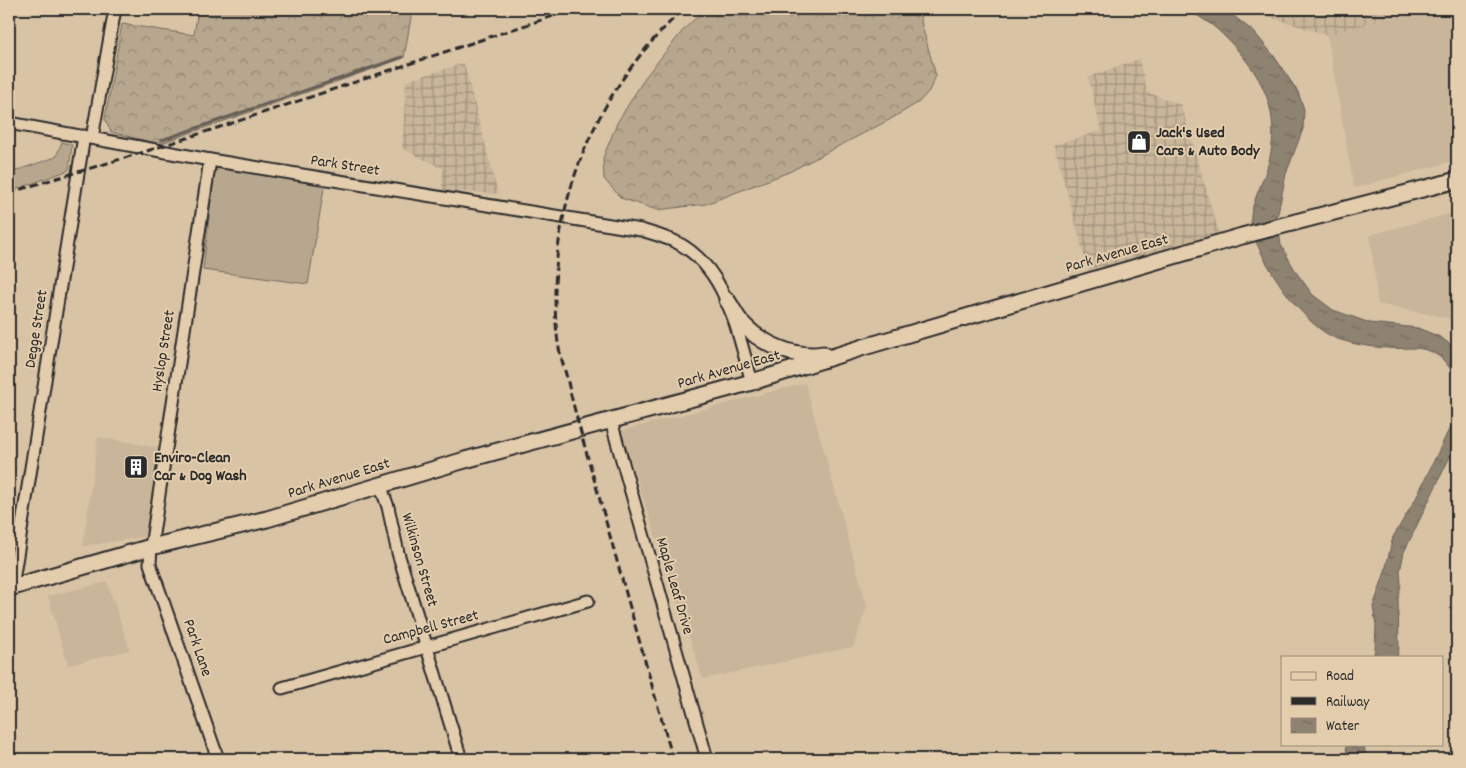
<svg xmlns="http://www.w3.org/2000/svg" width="1466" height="768" font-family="Dekko,sans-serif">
<defs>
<pattern id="industrial-grid" width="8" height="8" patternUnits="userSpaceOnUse" patternTransform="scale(1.25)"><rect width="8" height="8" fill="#c8b59a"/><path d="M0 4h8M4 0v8" fill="none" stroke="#a3937e"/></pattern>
<pattern id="forest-crowns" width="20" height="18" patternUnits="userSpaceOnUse" patternTransform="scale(1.25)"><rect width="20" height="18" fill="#b8a78f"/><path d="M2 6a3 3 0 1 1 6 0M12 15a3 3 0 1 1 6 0" fill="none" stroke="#968875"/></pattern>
<pattern id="water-ripples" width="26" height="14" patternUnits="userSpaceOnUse" patternTransform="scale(1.25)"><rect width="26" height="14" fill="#8e8271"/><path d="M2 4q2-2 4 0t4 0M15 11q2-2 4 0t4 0" fill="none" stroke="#746b5d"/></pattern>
</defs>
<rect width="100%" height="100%" fill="#d8c3a5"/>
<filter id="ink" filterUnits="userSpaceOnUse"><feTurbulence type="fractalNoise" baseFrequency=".02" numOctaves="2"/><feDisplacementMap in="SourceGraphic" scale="10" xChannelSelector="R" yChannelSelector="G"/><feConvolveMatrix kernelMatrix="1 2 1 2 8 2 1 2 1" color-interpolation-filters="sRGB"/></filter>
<g filter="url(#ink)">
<g fill="#c8b59a">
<polygon points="1420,9 1457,9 1457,160 1354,188 1327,35"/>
<polygon points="1457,212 1457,320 1378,304 1370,235"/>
<polygon points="805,383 867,606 853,647 703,679 621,431"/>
<polygon points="98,437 159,448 147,530 143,537 83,546"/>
<polygon points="107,582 130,650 68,665 48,596"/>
</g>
<g fill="url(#industrial-grid)">
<polygon points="1252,9 1420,9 1327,35 1257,13"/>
<polygon points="1139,59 1147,92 1181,105 1220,236 1089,273 1054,145 1101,131 1088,77"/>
<polygon points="464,63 498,194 442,191 443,169 402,148 406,81"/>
</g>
<g fill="#b8a78f" stroke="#72695d">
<polygon points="62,142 72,145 69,170 9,192 9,173 56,157"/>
<polygon points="220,167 325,182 308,284 203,270 214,172"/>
</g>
<g fill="url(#forest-crowns)" stroke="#72695d">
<polygon points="198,9 408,9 411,17 404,58 159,144 111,132 105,119 122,24 194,35"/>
<polygon points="706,9 919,9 922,26 936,76 929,91 919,102 889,120 789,172 706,204 657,210 621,198 604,179 603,158 617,123 646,76 685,28"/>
</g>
<g fill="url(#water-ripples)" stroke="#665f55">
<path d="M1188,9H1225L1254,32L1274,56L1298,92L1304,109L1303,129L1286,174L1277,218L1281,245L1296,272L1313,295L1333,310L1370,323L1418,328L1440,337L1457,349V379C1451,369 1443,357 1432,352C1417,345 1402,350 1387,348C1370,347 1351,344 1335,338C1306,326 1273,278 1260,250C1256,243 1251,230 1251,222C1249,208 1263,182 1267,168C1285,110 1259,69 1219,31C1210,22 1198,17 1188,9Z"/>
<polygon points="1457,408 1457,442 1404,552 1400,571 1401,584 1398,599 1399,648 1397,657 1373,657 1375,650 1376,625 1373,607 1384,575 1393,537 1415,500 1456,415"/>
<polygon points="1346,744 1364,744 1366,759 1347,759"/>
</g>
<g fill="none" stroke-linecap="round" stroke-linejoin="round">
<polyline stroke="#665f55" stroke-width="3" points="162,140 402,57"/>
<defs>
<g id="minor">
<path d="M9,123L210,160L641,230C652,233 664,237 674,241C727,266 737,332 752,382"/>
<polyline points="92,138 115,9"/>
<polyline points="210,160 151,547 150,564 218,759"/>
<polyline points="611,421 707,759"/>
<polyline points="380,484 388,507 398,553 461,759"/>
<polyline points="12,587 84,136"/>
<polyline points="282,688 588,601"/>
</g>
<g id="major">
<path d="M727,300C732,307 736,317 742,323C761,344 795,359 823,354"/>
<polyline points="9,588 151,547 267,519 465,460 752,382 864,347 1242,236 1457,180"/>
</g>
</defs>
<use href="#minor" stroke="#2b2b2b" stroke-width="15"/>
<use href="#major" stroke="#2b2b2b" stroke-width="19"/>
<use href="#minor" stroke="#e3cdad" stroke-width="11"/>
<use href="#major" stroke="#e3cdad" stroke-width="15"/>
<g stroke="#2b2b2b" stroke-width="3" stroke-dasharray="8 4" stroke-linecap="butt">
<path d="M9,193C55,178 103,165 150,150C292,104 433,55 575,9"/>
<path d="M673,759C649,676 626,593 603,511C591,467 577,423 567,378C564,367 560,355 558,343C542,219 591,92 684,9"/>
</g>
</g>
</g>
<defs>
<symbol id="shop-square" viewBox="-11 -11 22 22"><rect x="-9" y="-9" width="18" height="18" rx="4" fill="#2b2b2b" stroke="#e3cdad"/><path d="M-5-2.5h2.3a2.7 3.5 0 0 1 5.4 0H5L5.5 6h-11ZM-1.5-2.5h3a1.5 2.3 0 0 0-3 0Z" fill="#fff"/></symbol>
<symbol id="building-square" viewBox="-11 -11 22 22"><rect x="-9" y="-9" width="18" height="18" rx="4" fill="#2b2b2b" stroke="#e3cdad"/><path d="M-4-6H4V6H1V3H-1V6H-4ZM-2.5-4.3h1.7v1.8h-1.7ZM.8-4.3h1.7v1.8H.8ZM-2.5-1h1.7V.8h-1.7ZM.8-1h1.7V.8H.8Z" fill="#fff"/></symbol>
</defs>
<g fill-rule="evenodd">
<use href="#shop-square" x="1125" y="128" width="28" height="28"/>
<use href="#building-square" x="122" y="453" width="28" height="28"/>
</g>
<g text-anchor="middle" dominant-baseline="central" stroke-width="4" stroke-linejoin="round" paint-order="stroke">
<g font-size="16" font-weight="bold" fill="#2b2b2b" stroke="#e3cdad" text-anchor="start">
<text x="1156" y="133">Jack's Used<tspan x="1156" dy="18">Cars &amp; Auto Body</tspan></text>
<text x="154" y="458">Enviro-Clean<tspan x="154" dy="18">Car &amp; Dog Wash</tspan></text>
</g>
<g font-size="16" fill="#2b2b2b" stroke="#e3cdad">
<text transform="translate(345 166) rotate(9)">Park Street</text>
<text transform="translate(1117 254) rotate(-16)">Park Avenue East</text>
<text transform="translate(37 329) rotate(-81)">Degge Street</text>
<text transform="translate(164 351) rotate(-81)">Hyslop Street</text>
<text transform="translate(729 370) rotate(-16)">Park Avenue East</text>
<text transform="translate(339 479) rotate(-17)">Park Avenue East</text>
<text transform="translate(419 560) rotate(74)">Wilkinson Street</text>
<text transform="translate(674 586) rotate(74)">Maple Leaf Drive</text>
<text transform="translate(431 628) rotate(-15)">Campbell Street</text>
<text transform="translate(197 648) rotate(71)">Park Lane</text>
</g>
</g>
<rect width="1466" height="768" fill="none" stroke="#e3cdad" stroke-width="30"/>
<rect x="15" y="15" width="1436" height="738" fill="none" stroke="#2b2b2b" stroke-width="2" filter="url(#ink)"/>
<rect x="1281" y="656" width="162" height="90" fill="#e3cdad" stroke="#998c79"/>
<rect x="1291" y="672" width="25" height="8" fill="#e3cdad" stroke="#998c79"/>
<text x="1326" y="680" font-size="15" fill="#2b2b2b">Road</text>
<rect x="1291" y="697" width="25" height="8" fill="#2b2b2b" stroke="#998c79"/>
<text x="1326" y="706" font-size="15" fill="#2b2b2b">Railway</text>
<rect x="1291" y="718" width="25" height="15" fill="url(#water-ripples)" stroke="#998c79"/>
<text x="1326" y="730" font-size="15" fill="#2b2b2b">Water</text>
</svg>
